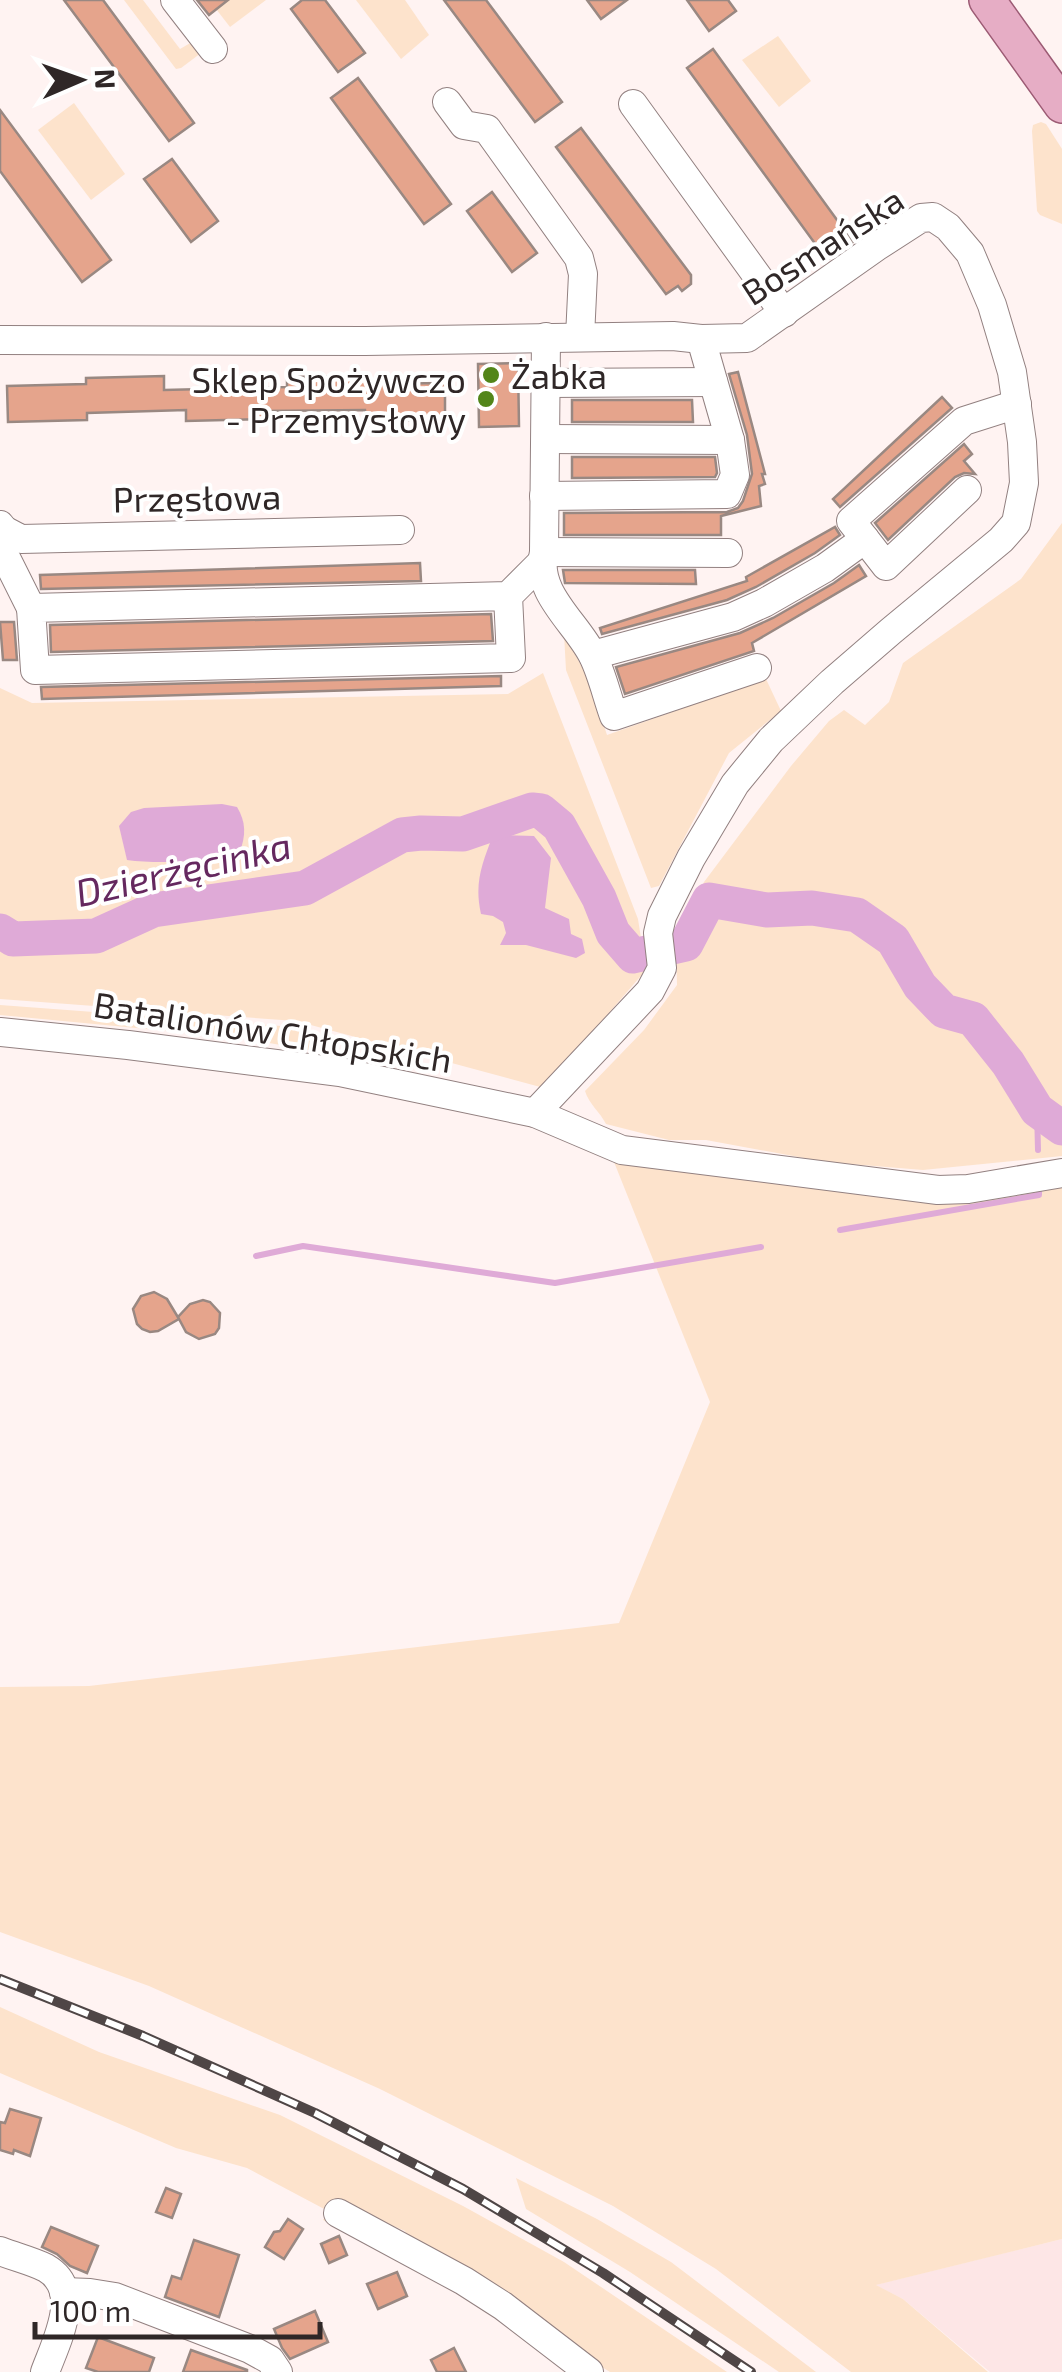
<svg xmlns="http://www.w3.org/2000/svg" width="1062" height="2372" font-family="'Exo 2',sans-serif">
<rect width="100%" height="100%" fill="#fff3f2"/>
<polygon fill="#fde6e6" points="1062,2239 1062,2372 990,2372 903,2299 875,2285"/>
<g fill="#fde3cc">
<polygon points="124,0 143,0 180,49 192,42 201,53 181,68 176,69"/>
<polygon points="209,0 266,0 230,27"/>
<polygon points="356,0 405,0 429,35 401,59"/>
<polygon points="778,36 811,81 779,107 742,60"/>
<polygon points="74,103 125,174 91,200 38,130"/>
<polygon points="1041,122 1046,124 1062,149 1062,224 1040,215 1037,211 1032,131 1033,125"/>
<path d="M1062,523V1156L923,1170L826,1162L706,1140H669L606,1124C600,1112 589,1104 585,1091L644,1030L677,985L676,935L704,882L791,766L829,721L844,710L865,725L889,702L903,663L1021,579Z"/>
<polygon points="564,634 589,680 607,735 766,679 781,711 729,753 659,886 651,888 566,670"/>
<polygon points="543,673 638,919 646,970 544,1088 296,1021 0,999 0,688 32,703 508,694"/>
<polygon points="0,1005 295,1027 326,1035 325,1053 241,1038 0,1015"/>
<polygon points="612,1157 786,1182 1062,1183 1062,2239 876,2285 903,2299 988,2372 851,2372 716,2269 613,2206 380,2089 149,1986 0,1932 0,1687 89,1686 619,1623 710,1402"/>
<polygon points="0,2007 99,2052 280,2115 463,2206 564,2262 727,2372 610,2372 411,2248 405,2231 367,2215 355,2235 323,2220 328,2211 247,2168 176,2148 0,2073"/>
<polygon points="516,2178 597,2219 671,2262 816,2372 779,2372 630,2272 526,2209"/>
</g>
<g fill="#dfaad7">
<path d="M222,804L237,807C246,822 246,835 240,851C212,863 157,864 127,860L119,826L131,812L144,808Z"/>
<path d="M493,835L534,836L551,858L545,908L569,919L571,934L582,939L585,953L576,958L526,945H500L506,933L503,922L493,916L481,914C474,883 482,864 493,835Z"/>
</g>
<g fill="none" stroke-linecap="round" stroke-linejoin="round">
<g stroke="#dfaad7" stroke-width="6">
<polyline points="1037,1110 1038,1150"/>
<polyline points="840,1230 1039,1195 1039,1185"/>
<polyline points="256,1256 303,1246 555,1283 761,1247"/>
</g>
<polyline stroke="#dfaad7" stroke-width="35" points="0,931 13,939 96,936 153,910 305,888 402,835 421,833 463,834 532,810 541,811 559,826 599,898 613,933 633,956 686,944 709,900 767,910 812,908 857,915 893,940 920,986 944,1011 973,1019 1008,1063 1037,1110 1062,1128"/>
</g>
<g fill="#e5a48c" stroke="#998882" stroke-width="2.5">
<polygon points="64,0 103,0 194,123 169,141"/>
<polygon points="197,0 228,0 209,15"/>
<polygon points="302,0 325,0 365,53 338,72 291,9"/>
<polygon points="444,0 486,0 562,102 535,122"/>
<polygon points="587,0 627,0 601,19"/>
<polygon points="687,0 728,0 736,11 709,31"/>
<polygon points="713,49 853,242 827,260 687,68"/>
<polygon points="358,78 451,204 424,224 331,98"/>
<polygon points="0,110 111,260 82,282 0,171"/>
<polygon points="581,128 691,275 691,284 682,291 678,286 666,294 556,147"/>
<polygon points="172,159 218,221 191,242 144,179"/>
<polygon points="492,192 537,253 512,272 467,211"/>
<polygon points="518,363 519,426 479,427 478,364"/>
<polygon points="738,372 765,474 762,474 765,484 759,486 761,506 721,516 721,535 564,535 564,513 727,512 738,508 743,501 752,474 747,435 729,374"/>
<polygon points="164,376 164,390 287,387 287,377 366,376 366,384 445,383 445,420 366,421 365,410 265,411 265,419 186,421 186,410 87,413 87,420 8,422 7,386 86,384 86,378"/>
<polygon points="942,397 952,408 840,507 833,499"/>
<polygon points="572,400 692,400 693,422 572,422"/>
<polygon points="964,444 972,454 964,461 975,474 964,473 955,477 888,540 875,523"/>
<polygon points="572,457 715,457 717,473 715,477 572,478"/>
<polygon points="835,527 840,535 815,553 756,587 727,600 602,634 600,628 747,581 746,577"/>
<polygon points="420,563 421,581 41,589 40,575"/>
<polygon points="859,565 866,576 752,643 754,651 625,694 616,667 740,633 773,618 834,583"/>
<polygon points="563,570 695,570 696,584 565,583"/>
<polygon points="491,614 493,641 51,652 50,625"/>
<polygon points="0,622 14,622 17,660 3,660"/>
<polygon points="501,676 501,686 42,699 41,687"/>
<polygon points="154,1292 167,1299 179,1319 178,1317 190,1304 203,1300 210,1302 220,1313 219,1328 215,1334 199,1339 186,1332 179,1319 158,1331 150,1332 142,1329 137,1324 133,1309 141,1296"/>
<polygon points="10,2109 41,2118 30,2156 14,2150 13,2154 0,2150 0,2122 5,2123"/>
<polygon points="166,2188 181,2194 172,2218 156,2212"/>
<polygon points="288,2219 303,2229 284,2259 265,2247 274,2232 280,2231"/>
<polygon points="51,2227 98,2246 87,2273 70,2266 57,2254 42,2247"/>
<polygon points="339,2236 347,2255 329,2263 321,2244"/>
<polygon points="194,2240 239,2255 219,2317 165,2297 172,2276 181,2279"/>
<polygon points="397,2272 407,2296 378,2309 367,2284"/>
<polygon points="315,2311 328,2342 290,2359 282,2348 274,2329"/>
<polygon points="98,2337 154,2358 149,2372 98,2372 86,2368"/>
<polygon points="454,2348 466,2372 437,2372 431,2360"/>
<polygon points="191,2350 247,2370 247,2372 183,2372"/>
</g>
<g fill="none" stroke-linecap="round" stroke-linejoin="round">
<defs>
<g id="minor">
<polyline points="175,0 213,49"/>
<polyline points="447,102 464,125 487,129 579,258 583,274 580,337"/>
<polyline points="633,104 784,313"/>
<path d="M546,337L544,552C534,593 577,623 593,656C602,674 607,697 614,716L757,668"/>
<polyline points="0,340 365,341 673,336 701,339 747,338 876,247 921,218 933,217 948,227 970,253 992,305 1012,372 1022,442 1024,483 1016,523 1001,540 891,631 832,682 771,740 735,784 691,858 662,916 658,933 662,968 650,991 535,1113"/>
<polyline points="547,383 713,382"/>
<polyline points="546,439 730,440"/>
<polyline points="967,490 886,566 851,521 964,421 1017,404"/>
<polyline points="544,496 727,494 735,475 730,440 701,339"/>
<polyline points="0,525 4,530 21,539 400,530"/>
<polyline points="4,530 2,550 31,608"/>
<polyline points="544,552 728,553"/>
<polyline points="508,596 511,658 35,670 31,608 508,596 542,562"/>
<polyline points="593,655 733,617 764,603 825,568 865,539"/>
<polyline points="0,1032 128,1045 340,1072 535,1113 622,1150 938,1190 968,1189 1062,1173"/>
<polyline points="338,2213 464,2281 503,2306 589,2372"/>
<path d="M0,2251C15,2257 32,2261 46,2268C84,2290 56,2342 45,2372"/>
<polyline points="64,2292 90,2293 115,2297 250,2349 270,2360 278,2372"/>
</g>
<polyline id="major" points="987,0 1062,105"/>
</defs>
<use href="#minor" stroke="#928080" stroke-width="30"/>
<use href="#major" stroke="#9c5b74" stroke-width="38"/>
<use href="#minor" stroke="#fff" stroke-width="28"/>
<use href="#major" stroke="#e6adc5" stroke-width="35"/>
<defs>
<polyline id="rail" points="0,1979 143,2036 315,2113 463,2189 603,2273 751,2372"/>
</defs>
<use href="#rail" stroke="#4f4646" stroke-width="10"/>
<use href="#rail" stroke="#fff" stroke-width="6" stroke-dasharray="19" stroke-linecap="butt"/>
</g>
<g fill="#528519" stroke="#fff" stroke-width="4">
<circle cx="491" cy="375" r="10"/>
<circle cx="486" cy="399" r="10"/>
</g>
<g text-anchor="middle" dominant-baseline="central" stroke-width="8" stroke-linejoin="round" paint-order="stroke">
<g font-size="35" fill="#2f2727" stroke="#fff">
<text transform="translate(822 245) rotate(-33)">Bosmańska</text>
<text transform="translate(197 497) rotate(-1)">Przęsłowa</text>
<text transform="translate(273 1031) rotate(9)">Batalionów Chłopskich</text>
</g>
<g font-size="35" fill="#2f2727" stroke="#fff" text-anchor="start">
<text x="511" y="375">Żabka</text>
<text x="466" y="379" text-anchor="end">Sklep Spożywczo<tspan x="466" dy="40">- Przemysłowy</tspan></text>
</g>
<g font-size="38" font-style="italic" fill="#65285f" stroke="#fff">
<text transform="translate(183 868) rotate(-13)">Dzierżęcinka</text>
</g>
</g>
<g transform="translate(80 80) rotate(88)" stroke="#ffffff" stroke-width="8" paint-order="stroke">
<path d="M0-8L18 38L0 25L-18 38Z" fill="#2f2727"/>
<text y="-15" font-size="28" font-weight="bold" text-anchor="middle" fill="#2f2727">N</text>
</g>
<path d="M35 2322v15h285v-15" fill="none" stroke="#2f2727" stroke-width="5"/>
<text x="50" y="2322" font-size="30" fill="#2f2727" stroke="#ffffff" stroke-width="8" paint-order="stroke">100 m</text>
</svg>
